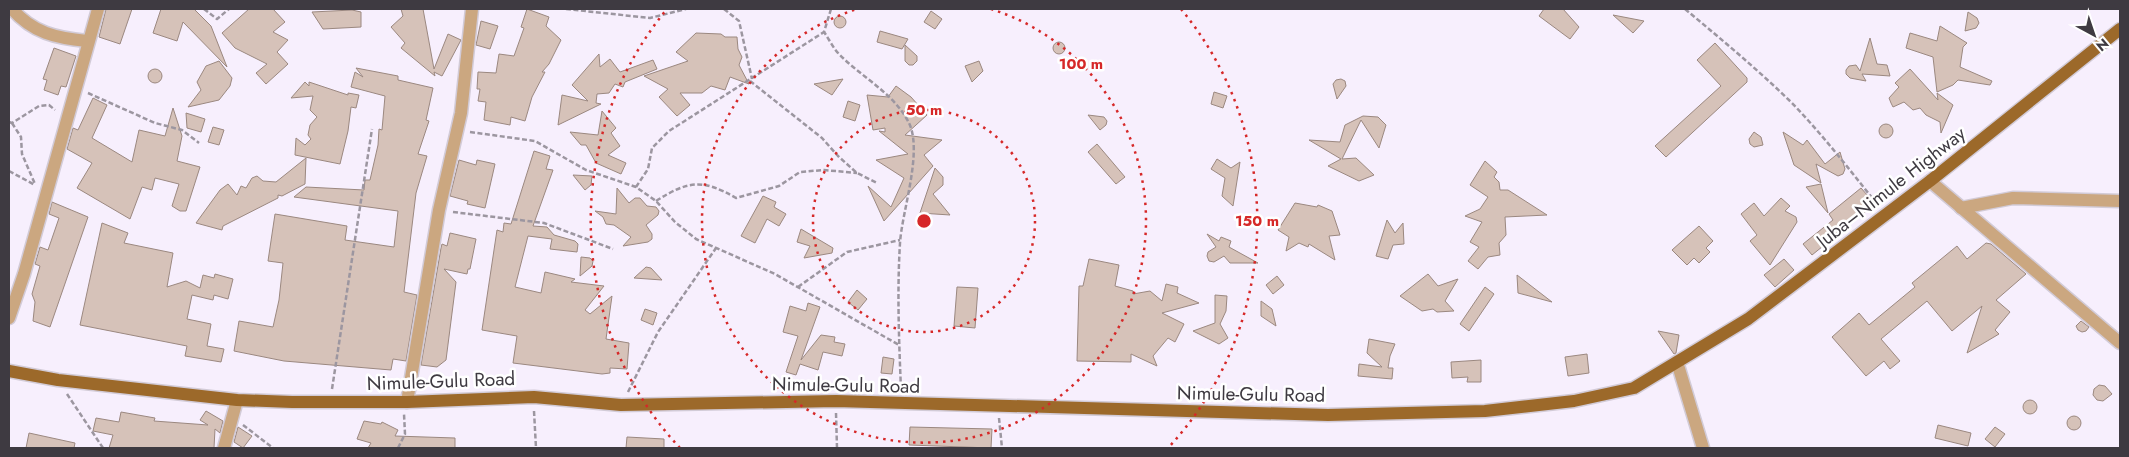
<svg xmlns="http://www.w3.org/2000/svg" width="2129" height="457" font-family="Jost,sans-serif">
<rect width="100%" height="100%" fill="#f7effd"/>
<g fill="#d6c2b9" stroke="#9b8880">
<polygon points="106,9 132,9 120,44 99,37"/>
<polygon points="161,9 194,9 211,26 227,67 183,22 177,41 153,33"/>
<polygon points="249,9 273,9 285,22 273,32 288,40 277,52 288,64 266,84 256,73 267,64 235,48 222,33"/>
<polygon points="401,9 423,9 434,69 448,34 461,40 442,76 434,72 435,76 401,48 405,43 391,27 403,16"/>
<polygon points="527,9 549,17 546,26 561,40 549,64 542,72 545,72 532,97 525,121 511,117 510,125 484,120 486,102 478,101 480,89 477,89 478,72 496,73 499,54 514,56 524,28 521,27"/>
<polygon points="1544,9 1563,9 1579,27 1570,39 1539,16"/>
<polygon points="352,10 361,12 361,27 323,29 312,12"/>
<polygon points="931,11 942,19 935,29 924,22"/>
<polygon points="1968,12 1977,18 1979,23 1976,28 1965,31"/>
<polygon points="1613,15 1644,21 1633,33"/>
<circle cx="840" cy="22" r="6"/>
<polygon points="481,21 498,26 490,49 476,45"/>
<polygon points="1940,26 1967,43 1963,47 1960,67 1992,81 1990,85 1958,80 1953,85 1937,92 1933,57 1906,48 1910,33 1937,41"/>
<polygon points="880,31 908,39 902,49 877,42"/>
<polygon points="696,33 721,34 725,37 737,37 738,49 742,57 739,65 749,84 730,77 725,90 711,86 702,93 680,93 690,105 677,116 659,97 668,89 644,76 688,61 676,52"/>
<polygon points="1870,38 1877,64 1887,65 1890,76 1862,74 1866,81 1850,78 1846,74 1846,70 1849,66 1856,65 1860,71"/>
<circle cx="1059" cy="48" r="6"/>
<polygon points="1715,43 1747,78 1747,82 1666,157 1655,146 1721,86 1697,60"/>
<polygon points="905,45 917,56 917,61 913,65 909,65 905,61"/>
<polygon points="54,48 76,56 66,87 61,86 58,95 44,90 47,80 43,79"/>
<polygon points="599,54 600,67 610,59 620,72 653,60 657,69 625,82 623,87 615,84 609,93 597,94 596,103 601,104 558,125 562,95 588,101 572,85"/>
<polygon points="219,61 232,78 230,86 219,100 188,107 201,90 197,82 206,66"/>
<polygon points="979,61 983,71 972,82 965,66"/>
<polygon points="356,68 398,76 398,80 433,88 426,120 429,121 418,154 427,156 416,193 404,292 417,295 406,361 393,359 391,370 284,361 234,351 239,321 273,327 279,300 283,263 268,261 275,214 347,226 345,240 394,247 398,211 294,197 306,187 364,190 365,180 370,180 378,145 379,129 382,130 385,96 351,87 355,72 363,77"/>
<polygon points="1910,69 1938,100 1937,93 1953,105 1941,133 1940,122 1926,115 1920,108 1913,110 1904,102 1893,107 1891,103 1889,98 1899,87 1895,83"/>
<circle cx="155" cy="76" r="7"/>
<polygon points="843,79 832,95 814,84"/>
<polygon points="1341,79 1345,81 1346,86 1337,99 1333,84 1336,80"/>
<polygon points="305,82 309,86 309,82 348,95 348,93 359,95 356,108 351,107 348,131 340,164 295,155 296,138 305,145 311,139 308,135 310,125 317,117 310,110 313,96 291,98"/>
<polygon points="896,86 911,97 927,115 905,135 942,140 924,155 933,166 884,221 868,186 891,207 904,178 876,160 908,154 879,131 885,132 885,128 873,130 867,95 888,97"/>
<polygon points="1214,92 1227,96 1223,108 1211,104"/>
<polygon points="93,98 107,105 92,138 132,162 139,130 165,136 173,108 182,136 177,161 200,167 186,211 180,211 172,206 179,184 155,178 152,190 142,187 130,219 77,188 92,163 67,149 73,128 78,130"/>
<polygon points="848,101 860,105 855,121 843,117"/>
<polygon points="602,111 616,128 611,133 620,146 608,155 626,163 621,174 596,163 586,145 581,145 570,132 598,135"/>
<polygon points="186,113 205,119 201,132 187,128"/>
<polygon points="1088,115 1104,117 1107,121 1106,125 1100,130"/>
<polygon points="1363,116 1378,117 1386,125 1379,148 1361,120 1342,159 1356,158 1374,175 1359,181 1328,166 1341,159 1309,140 1340,142 1345,125"/>
<circle cx="1886" cy="131" r="7"/>
<polygon points="213,127 224,130 219,145 208,142"/>
<polygon points="1754,132 1761,137 1763,145 1754,147 1750,144 1749,139"/>
<polygon points="1783,132 1803,145 1807,140 1825,164 1840,152 1845,169 1843,174 1838,176 1816,164 1821,183 1794,165"/>
<polygon points="1097,144 1125,177 1116,184 1088,152"/>
<polygon points="534,151 550,156 546,169 553,170 533,226 547,227 554,235 575,241 578,244 577,252 550,249 552,239 528,236 515,287 541,293 545,272 575,279 571,282 604,286 585,310 590,314 612,296 606,339 629,343 627,369 610,368 610,373 602,374 513,363 517,336 482,330 497,230 503,232 504,223 511,224"/>
<polygon points="306,158 305,184 282,196 278,195 278,198 223,226 222,230 196,223 220,190 228,184 237,195 241,186 246,188 252,178 257,176 263,181 276,182"/>
<polygon points="1217,159 1231,168 1240,162 1233,206 1222,196 1225,178 1211,169"/>
<polygon points="459,160 476,165 477,160 495,164 485,208 467,204 468,201 450,196"/>
<polygon points="1485,161 1497,172 1494,177 1499,182 1500,190 1508,190 1547,215 1505,217 1506,235 1499,243 1500,255 1488,257 1478,269 1468,261 1479,247 1470,242 1482,222 1465,216 1480,209 1488,197 1470,185"/>
<polygon points="935,168 943,177 943,185 933,194 950,215 920,213"/>
<polygon points="573,175 592,176 591,185 585,190"/>
<polygon points="1821,184 1828,213 1806,187"/>
<polygon points="617,188 629,203 635,198 640,198 647,206 656,207 659,211 658,215 646,225 652,234 652,239 648,242 623,246 631,237 614,225 606,224 603,217 595,211 616,214"/>
<polygon points="1861,188 1875,204 1812,255 1803,244 1833,220 1829,214"/>
<polygon points="763,196 776,202 774,207 786,214 779,226 767,219 755,243 741,236"/>
<polygon points="1781,198 1790,206 1785,211 1796,217 1797,222 1770,265 1750,241 1757,235 1741,214 1754,203 1764,216"/>
<polygon points="52,202 88,217 50,327 33,321 35,302 32,294 40,266 35,264 40,247 48,250 59,218 49,214"/>
<polygon points="1295,203 1317,207 1318,205 1332,211 1340,235 1329,236 1335,260 1309,244 1308,247 1299,243 1286,251 1289,237 1278,230"/>
<polygon points="1387,220 1395,233 1403,223 1404,244 1393,245 1388,259 1376,256"/>
<polygon points="102,223 128,233 124,243 173,253 167,287 186,281 200,288 203,275 214,278 215,274 233,279 228,299 214,295 213,300 192,295 187,319 211,324 207,346 224,349 221,362 185,356 187,346 80,325"/>
<polygon points="1699,226 1713,241 1706,248 1710,252 1699,263 1694,258 1687,265 1672,250"/>
<polygon points="801,229 833,248 832,253 804,258 810,246 797,242"/>
<polygon points="450,233 476,239 470,269 468,269 467,274 444,269 456,282 446,360 437,367 421,365 441,248 442,244 447,246"/>
<polygon points="1207,234 1219,241 1221,237 1231,241 1229,247 1258,263 1230,263 1224,256 1214,262 1209,261 1207,256 1208,252 1216,247"/>
<polygon points="1986,243 1991,244 2026,274 1996,300 2010,312 1995,330 1999,334 1967,353 1982,306 1952,331 1927,301 1881,339 1900,361 1890,369 1884,361 1866,376 1832,337 1859,313 1869,325 1915,287 1912,283 1957,246 1967,259"/>
<polygon points="581,257 590,258 593,261 592,266 580,276"/>
<polygon points="1089,259 1119,265 1115,286 1133,291 1133,294 1150,291 1162,301 1166,284 1178,287 1177,293 1199,303 1162,313 1184,324 1175,342 1168,338 1153,356 1157,366 1131,354 1131,362 1077,361 1079,286 1083,286"/>
<polygon points="1784,259 1794,270 1775,287 1764,275"/>
<polygon points="646,267 651,268 662,280 634,278"/>
<polygon points="1428,274 1438,286 1458,279 1445,301 1454,311 1437,312 1433,309 1422,311 1400,296"/>
<polygon points="1517,275 1552,302 1518,293"/>
<polygon points="1277,276 1284,285 1273,294 1266,285"/>
<polygon points="957,287 978,288 975,328 954,326"/>
<polygon points="1485,287 1494,294 1469,331 1460,324"/>
<polygon points="857,290 867,299 858,310 848,302"/>
<polygon points="1215,295 1227,296 1226,311 1220,324 1228,338 1219,344 1193,331 1215,323"/>
<polygon points="1261,301 1272,309 1276,326 1261,316"/>
<polygon points="808,303 820,307 801,360 821,335 835,337 834,342 845,344 842,356 823,352 818,370 800,364 796,375 786,372 798,336 783,332 790,306 806,311"/>
<polygon points="645,309 657,313 653,325 641,320"/>
<polygon points="2081,321 2089,327 2086,331 2082,332 2078,330 2076,326"/>
<polygon points="1658,331 1679,335 1676,353 1674,354"/>
<polygon points="1369,339 1395,344 1390,356 1388,368 1393,368 1392,379 1358,376 1359,364 1382,367 1367,353"/>
<polygon points="1587,354 1589,373 1568,376 1565,357"/>
<polygon points="883,357 894,359 892,374 881,373"/>
<polygon points="1481,360 1481,382 1467,382 1468,377 1452,378 1451,362"/>
<polygon points="2099,385 2105,386 2112,394 2103,401 2097,400 2093,395 2094,389"/>
<circle cx="2030" cy="407" r="7"/>
<polygon points="206,411 223,421 220,433 215,429 214,448 109,448 113,435 93,431 96,418 119,422 121,412 155,418 154,421 208,425 200,420"/>
<circle cx="2074" cy="423" r="7"/>
<polygon points="364,421 381,424 382,422 398,430 395,436 455,438 455,448 368,448 371,443 357,439"/>
<polygon points="1938,425 1971,433 1968,446 1935,438"/>
<polygon points="238,427 252,436 243,448 234,442"/>
<polygon points="910,427 992,429 991,448 909,445"/>
<polygon points="1995,427 2005,434 1995,447 1985,439"/>
<polygon points="29,433 75,443 74,448 26,448"/>
<polygon points="627,437 664,439 664,448 626,448"/>
</g>
<g fill="none" stroke-linecap="round" stroke-linejoin="round">
<defs>
<g id="minor">
<path d="M12,9C33,33 56,38 87,41"/>
<polyline points="1930,181 2120,343"/>
<polyline points="1961,208 2013,198 2120,201"/>
<polyline points="9,318 24,274 98,9"/>
<polyline points="1677,362 1703,448"/>
<polyline points="407,402 439,210 461,113 472,9"/>
<polyline points="224,448 237,400"/>
</g>
<polyline id="major" points="9,371 58,380 237,400 292,402 407,402 534,397 621,405 836,401 1328,415 1485,411 1574,401 1634,388 1748,319 1930,181 2120,29"/>
</defs>
<use href="#minor" stroke="#d2cbd7" stroke-width="15"/>
<use href="#major" stroke="#d2cbd7" stroke-width="15"/>
<g stroke="#9c96a0" stroke-width="2.5" stroke-dasharray="5 2.5" stroke-linecap="butt">
<polyline points="204,9 217,19 229,9"/>
<polyline points="566,9 650,18 686,9"/>
<polyline points="724,9 739,21 752,79"/>
<path d="M831,9L824,32C829,39 833,48 839,54C861,77 894,93 909,123C923,152 902,211 900,243C897,292 899,341 901,390"/>
<path d="M1685,9C1721,39 1757,69 1791,102C1822,134 1849,169 1877,204"/>
<polyline points="750,81 822,138 838,156 857,173 877,183"/>
<polyline points="88,93 155,123 182,130 199,143"/>
<polyline points="9,122 12,123 39,106 49,105 55,110"/>
<polyline points="12,123 21,137 22,154 35,184"/>
<polyline points="470,132 535,141 586,170 636,187 656,201 675,222 696,239 775,274 899,345"/>
<polyline points="9,171 35,185"/>
<polyline points="636,187 648,169 652,148 669,131 824,32"/>
<path d="M656,201C689,180 703,179 736,198L779,186L800,172L824,170L857,173"/>
<polyline points="453,212 544,223 613,249"/>
<polyline points="798,287 847,252 900,240"/>
<polyline points="332,389 372,129"/>
<polyline points="628,392 658,332 716,248"/>
<polyline points="67,394 103,448"/>
<polyline points="534,411 536,448"/>
<polyline points="836,413 837,448"/>
<polyline points="999,418 1002,448"/>
<polyline points="243,425 273,448"/>
<polyline points="398,448 405,434 404,414"/>
</g>
<use href="#minor" stroke="#cba780" stroke-width="12"/>
<use href="#major" stroke="#9c692a" stroke-width="12"/>
</g>
<g fill="none" stroke="#d62828" stroke-width="2.5" stroke-dasharray="2.5 5">
<circle cx="924" cy="221" r="111"/>
<path d="M991 9A222 222 0 1 1 857 9"/>
<path d="M680 448A333 333 0 0 1 667 9M1181 9A333 333 0 0 1 1168 448"/>
</g>
<g text-anchor="middle" dominant-baseline="central" stroke-width="5" stroke-linejoin="round" paint-order="stroke">
<g font-size="19" fill="#3e3a41" stroke="#fff">
<text transform="translate(1891 187) rotate(-38)">Juba–Nimule Highway</text>
<text transform="translate(441 381) rotate(-2)">Nimule-Gulu Road</text>
<text transform="translate(846 385) rotate(1)">Nimule-Gulu Road</text>
<text transform="translate(1251 394) rotate(1)">Nimule-Gulu Road</text>
</g>
</g>
<circle cx="924" cy="221" r="8" fill="#d62828" stroke="#fff" stroke-width="2.5"/>
<g font-size="15" text-anchor="middle" font-weight="bold" fill="#d62828" stroke="#fff" stroke-width="5" stroke-linejoin="round" paint-order="stroke">
<text x="1081" y="69">100 m</text>
<text x="924" y="115">50 m</text>
<text x="1257" y="226">150 m</text>
</g>
<rect width="2129" height="457" fill="none" stroke="#3e3a41" stroke-width="20"/>
<g transform="translate(2094 35) rotate(140)" stroke="#ffffff" stroke-width="4" paint-order="stroke">
<path d="M0-4L9 19L0 12L-9 19Z" fill="#3e3a41"/>
<text y="-8" font-size="14" font-weight="bold" text-anchor="middle" fill="#3e3a41">N</text>
</g>
</svg>
